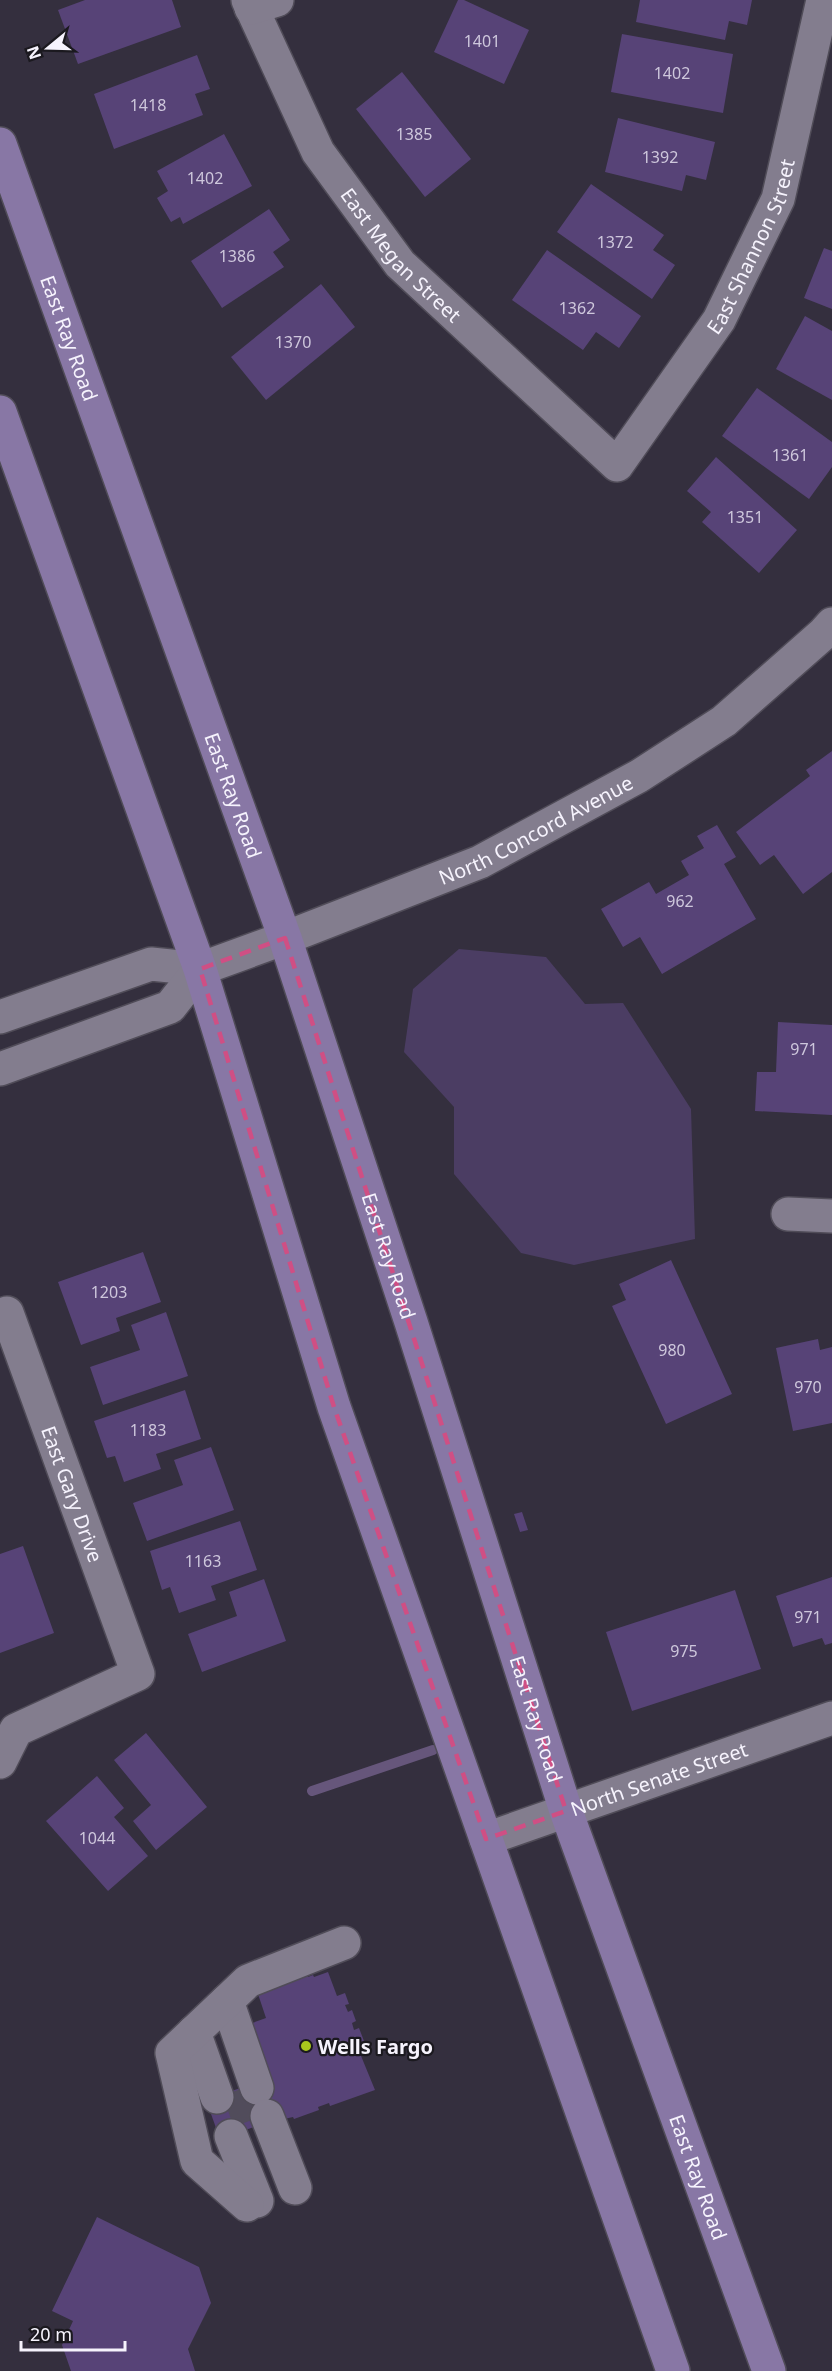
<svg xmlns="http://www.w3.org/2000/svg" width="832" height="2371" font-family="'Noto Sans',sans-serif">
<rect width="100%" height="100%" fill="#342f3e"/>
<polygon fill="#4b3d63" points="459,949 546,957 585,1004 623,1003 691,1109 695,1239 574,1265 521,1253 454,1174 454,1107 404,1052 413,989"/>
<g fill="none" stroke-linecap="round" stroke-linejoin="round">
<polyline stroke="#66567b" stroke-width="10" points="312,1791 433,1750"/>
</g>
<g fill="#574377">
<polygon points="85,0 172,0 181,27 78,64 58,10"/>
<polygon points="458,0 464,0 529,30 504,84 434,52"/>
<polygon points="640,0 752,0 747,25 729,21 725,40 636,22"/>
<polygon points="622,34 733,54 723,113 611,92"/>
<polygon points="197,55 210,89 195,94 203,115 114,149 94,94"/>
<polygon points="402,72 471,159 425,197 356,109"/>
<polygon points="618,118 715,142 706,180 686,175 682,191 605,172"/>
<polygon points="224,134 252,186 183,224 180,217 171,222 157,198 168,191 157,171"/>
<polygon points="591,184 664,235 653,250 675,265 652,299 557,232"/>
<polygon points="269,209 290,240 273,252 284,267 222,308 191,261"/>
<polygon points="824,248 832,251 832,309 804,298"/>
<polygon points="547,250 641,316 619,348 596,332 583,350 512,300"/>
<polygon points="321,284 355,327 266,400 231,357"/>
<polygon points="805,316 832,331 832,400 776,369"/>
<polygon points="757,388 832,442 832,467 809,499 722,436"/>
<polygon points="716,457 797,530 759,573 702,522 711,512 687,491"/>
<polygon points="832,751 832,872 803,894 774,855 760,865 736,832 810,776 806,770"/>
<polygon points="717,825 736,857 724,864 756,919 662,974 640,937 623,947 601,909 649,882 656,894 689,875 681,861 704,848 697,836"/>
<polygon points="778,1022 832,1025 832,1115 755,1111 757,1072 776,1072"/>
<polygon points="143,1252 161,1302 116,1318 120,1331 81,1345 58,1282"/>
<polygon points="671,1260 732,1394 666,1424 612,1306 626,1300 619,1284"/>
<polygon points="166,1312 188,1376 103,1405 90,1367 140,1350 131,1325"/>
<polygon points="818,1339 820,1350 832,1347 832,1423 793,1431 776,1348"/>
<polygon points="185,1390 201,1439 156,1454 161,1469 124,1482 115,1456 107,1458 94,1421"/>
<polygon points="211,1447 234,1510 147,1541 133,1503 183,1485 174,1460"/>
<polygon points="522,1512 528,1530 520,1532 514,1514"/>
<polygon points="240,1521 257,1570 211,1586 216,1600 179,1613 170,1587 162,1590 150,1551"/>
<polygon points="23,1546 54,1633 0,1653 0,1554"/>
<polygon points="832,1577 832,1643 825,1645 822,1638 793,1647 776,1596"/>
<polygon points="264,1579 286,1641 202,1672 188,1634 237,1616 229,1592"/>
<polygon points="735,1590 761,1669 632,1711 606,1632"/>
<polygon points="146,1733 207,1807 156,1850 133,1821 151,1805 114,1760"/>
<polygon points="97,1776 124,1808 114,1817 148,1856 108,1891 46,1821"/>
<polygon points="305,1969 308,1977 313,1975 314,1977 328,1972 337,1996 345,1993 349,2004 345,2005 348,2012 352,2010 356,2021 352,2023 354,2030 359,2028 364,2041 360,2042 362,2050 359,2051 375,2090 330,2106 329,2103 318,2107 319,2110 294,2119 293,2117 262,2124 220,2139 206,2100 249,2085 244,2026 266,2018 258,1994 282,1986 281,1981"/>
<polygon points="97,2217 199,2267 211,2303 188,2349 195,2371 71,2371 62,2345 73,2321 52,2311"/>
</g>
<g fill="none" stroke-linecap="round" stroke-linejoin="round">
<polyline stroke="#514c5b" stroke-width="33" stroke-dasharray="33 16" stroke-linecap="butt" points="238,2090 252,2128"/>
<defs>
<g id="minor">
<path id="s1" d="M248,0L318,152L400,264L617,465L719,320L778,199L823,0"/>
<polyline points="251,8 277,0"/>
<path id="s2" d="M0,1017L151,964L200,969L285,938L480,862L639,776L724,721L823,634L832,624"/>
<polyline points="0,1069 170,1007 200,969"/>
<polyline points="788,1214 832,1216"/>
<path id="s3" d="M0,1316L7,1313L138,1674L16,1730L0,1762"/>
<path id="s4" d="M486,1839L832,1718"/>
<polyline points="227,2001 257,2088"/>
<polyline points="194,2032 217,2097"/>
<polyline points="267,2116 295,2188"/>
<polyline points="231,2136 257,2201"/>
<polyline points="247,2205 197,2161 172,2053 248,1981 344,1943"/>
</g>
<g id="major">
<path id="s5" d="M0,144L285,938L411,1322L566,1811L769,2371"/>
<polyline points="0,412 200,969 334,1407 673,2371"/>
</g>
</defs>
<use href="#minor" stroke="#504c58" stroke-width="36"/>
<use href="#major" stroke="#504c58" stroke-width="36"/>
<use href="#minor" stroke="#837d8e" stroke-width="33"/>
<use href="#major" stroke="#8877a5" stroke-width="33"/>
</g>
<path fill="none" stroke="#cf4f84" stroke-width="4.5" stroke-dasharray="12 8" stroke-linejoin="round" d="M285,938L566,1811L486,1839L334,1407L200,969Z"/>
<circle fill="#a8c71c" stroke="#1b191f" stroke-width="2" cx="306" cy="2046" r="6"/>
<g text-anchor="middle" dominant-baseline="central" stroke-width="4.5" stroke-linejoin="round" paint-order="stroke">
<g font-size="16" fill="#cec7dc">
<text x="482" y="41">1401</text>
<text x="672" y="73">1402</text>
<text x="148" y="105">1418</text>
<text x="414" y="134">1385</text>
<text x="660" y="157">1392</text>
<text x="205" y="178">1402</text>
<text x="615" y="242">1372</text>
<text x="237" y="256">1386</text>
<text x="577" y="308">1362</text>
<text x="293" y="342">1370</text>
<text x="790" y="455">1361</text>
<text x="745" y="517">1351</text>
<text x="680" y="901">962</text>
<text x="804" y="1049">971</text>
<text x="109" y="1292">1203</text>
<text x="672" y="1350">980</text>
<text x="808" y="1387">970</text>
<text x="148" y="1430">1183</text>
<text x="203" y="1561">1163</text>
<text x="808" y="1617">971</text>
<text x="684" y="1651">975</text>
<text x="97" y="1838">1044</text>
</g>
<g font-size="20" fill="#f6f3fd" stroke="#1b191f">
<text stroke="none"><textPath href="#s1" startOffset="860">East Shannon Street</textPath></text>
<text stroke="none"><textPath href="#s1" startOffset="300">East Megan Street</textPath></text>
<text stroke="none"><textPath href="#s5" startOffset="206">East Ray Road</textPath></text>
<text stroke="none"><textPath href="#s5" startOffset="692">East Ray Road</textPath></text>
<text stroke="none"><textPath href="#s2" startOffset="573">North Concord Avenue</textPath></text>
<text stroke="none"><textPath href="#s5" startOffset="1178">East Ray Road</textPath></text>
<text stroke="none"><textPath href="#s3" startOffset="200">East Gary Drive</textPath></text>
<text stroke="none"><textPath href="#s5" startOffset="1664">East Ray Road</textPath></text>
<text stroke="none"><textPath href="#s4" startOffset="183">North Senate Street</textPath></text>
<text stroke="none"><textPath href="#s5" startOffset="2150">East Ray Road</textPath></text>
</g>
<g font-size="20" font-weight="bold" fill="#f6f3fd" stroke="#1b191f" text-anchor="start">
<text x="318" y="2046">Wells Fargo</text>
</g>
</g>
<g transform="translate(48 48) rotate(251)" stroke="#1b191f" stroke-width="4.5" paint-order="stroke">
<path d="M0-4.5L10 22L0 15L-10 22Z" fill="#f6f3fd"/>
<text y="-9" font-size="16" font-weight="bold" text-anchor="middle" fill="#f6f3fd">N</text>
</g>
<path d="M21 2341v9h104v-9" fill="none" stroke="#f6f3fd" stroke-width="3"/>
<text x="30" y="2341" font-size="18" fill="#f6f3fd" stroke="#1b191f" stroke-width="4.5" paint-order="stroke">20 m</text>
</svg>
